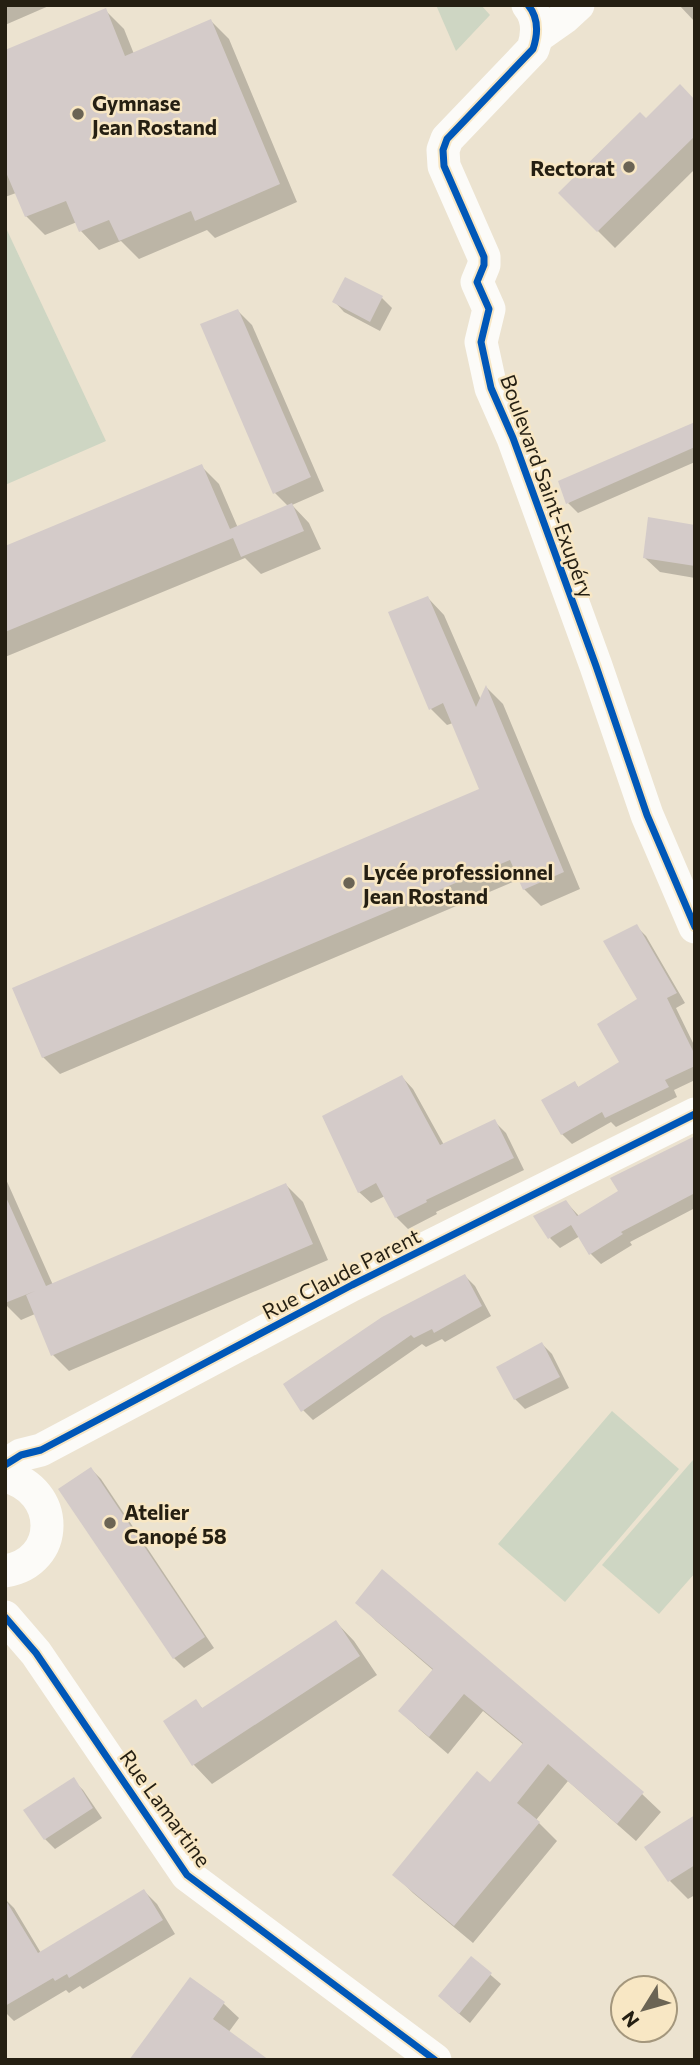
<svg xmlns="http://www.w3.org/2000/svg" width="700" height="2065" font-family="Commissioner,sans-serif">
<rect width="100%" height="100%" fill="#ece3d0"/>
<g fill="#ced6c3">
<polygon points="436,5 481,5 490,15 456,51"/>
<polygon points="5,226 106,441 5,485"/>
<polygon points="612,1411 679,1469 565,1602 498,1544"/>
<polygon points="693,1460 695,1462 695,1573 659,1614 602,1565"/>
</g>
<g fill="#0003">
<polygon points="5,5 51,5 5,25"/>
<polygon points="679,5 695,5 695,22"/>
<polygon points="105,10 124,29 134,54 211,21 229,39 297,202 215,238 207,230 139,259 121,241 99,250 81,231 77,222 45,235 26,216 16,193 5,197 5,52"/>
<polygon points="695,102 695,169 615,248 560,193 646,120"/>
<polygon points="382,298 392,308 380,331 344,312 334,301"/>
<polygon points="238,311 252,325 324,491 292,505 309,523 321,549 261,574 245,558 5,657 5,548 201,466 219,484 238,528 288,506 275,493"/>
<polygon points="695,424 695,462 578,513 568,503"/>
<polygon points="695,526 695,578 660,572 645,558"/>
<polygon points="428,598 444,615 481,700 487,688 503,704 580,889 541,906 524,889 520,879 60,1074 43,1057 482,790 453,723 447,725 431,709"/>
<polygon points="636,926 646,936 685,1003 676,1008 695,1047 695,1080 674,1090 677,1097 616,1127 611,1122 572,1144 562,1134 575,1083 579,1088 622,1063 639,1000"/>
<polygon points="402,1077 413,1089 444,1145 494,1121 506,1133 524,1170 436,1212 437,1214 408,1229 396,1217 385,1196 371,1203 359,1192"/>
<polygon points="695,1138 695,1208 630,1242 632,1245 601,1264 591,1254 580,1236 560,1248 550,1238 566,1202 579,1216 620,1191"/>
<polygon points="5,1177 53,1285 286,1185 303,1202 328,1260 69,1371 53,1355 35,1314 21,1320 5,1304"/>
<polygon points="465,1276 475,1286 491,1316 445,1342 442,1339 426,1347 422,1344 313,1420 303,1410"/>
<polygon points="542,1344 552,1354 569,1388 525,1409 515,1399"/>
<polygon points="91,1469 101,1479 214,1648 184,1668 174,1658"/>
<polygon points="358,1602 642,1794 661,1812 636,1841 568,1781 536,1820 557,1841 473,1943 413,1893 395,1875 490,1785 524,1745 483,1711 448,1754 419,1729 400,1711 434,1671 376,1621"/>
<polygon points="336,1622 354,1641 377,1675 212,1784 194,1765 166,1722 196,1702 203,1709"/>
<polygon points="73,1780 83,1790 102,1818 55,1849 45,1839"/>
<polygon points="695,1817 695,1895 688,1899 670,1881"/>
<polygon points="144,1891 157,1904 175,1934 83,1989 80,1986 69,1993 66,1990 14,2021 5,2012 5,1899 14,1908 41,1953"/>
<polygon points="471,1958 501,1984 470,2023 450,2006"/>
<polygon points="190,1979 224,2004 239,2018 228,2033 139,2060"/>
</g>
<g fill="#d4cbc9">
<polygon points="106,8 125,56 211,19 280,184 195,221 191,211 119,241 109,220 79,232 66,201 25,217 5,170 5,50"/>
<polygon points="680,84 695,100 695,136 597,232 558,193 640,112 646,118"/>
<polygon points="345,277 383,296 370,322 332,302"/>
<polygon points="238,309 311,477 273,494 200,324"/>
<polygon points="695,422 695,447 566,504 558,481"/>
<polygon points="202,464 230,529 292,503 304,531 241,557 233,538 5,632 5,546"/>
<polygon points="648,517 695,525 695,566 643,558"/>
<polygon points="428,596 476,707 486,685 564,872 523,890 510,860 42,1058 12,988 479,789 443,703 429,710 388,612"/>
<polygon points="637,924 677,993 667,998 695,1055 695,1066 665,1080 669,1087 605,1118 602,1112 561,1135 541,1100 575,1081 578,1087 619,1062 597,1024 637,999 603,941"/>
<polygon points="402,1075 440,1145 495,1119 514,1158 426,1200 427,1202 395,1218 376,1183 358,1193 322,1116"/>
<polygon points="695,1136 695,1193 621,1232 623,1234 589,1255 571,1225 548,1239 533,1216 566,1200 577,1216 618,1191 610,1178"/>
<polygon points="286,1183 313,1244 51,1356 26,1295 35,1291 5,1303 5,1195 46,1286"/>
<polygon points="465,1274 482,1306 434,1333 432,1329 414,1338 411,1335 301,1412 283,1384 382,1317"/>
<polygon points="542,1342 560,1377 514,1400 496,1367"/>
<polygon points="91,1467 205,1637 173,1659 58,1489"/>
<polygon points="382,1569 644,1792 617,1824 548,1764 517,1803 540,1822 454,1926 392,1875 477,1771 490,1782 523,1743 464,1694 429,1737 398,1711 433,1669 355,1603"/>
<polygon points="336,1620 360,1656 192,1766 163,1721 196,1699 202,1708"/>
<polygon points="74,1777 93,1808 44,1840 23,1810"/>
<polygon points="695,1815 695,1865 668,1882 644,1847"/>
<polygon points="144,1889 163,1920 69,1978 67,1974 55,1981 53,1978 5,2006 5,1899 38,1953"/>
<polygon points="471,1956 492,1973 459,2014 438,1996"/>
<polygon points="190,1977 225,2002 213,2019 269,2060 129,2060"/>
</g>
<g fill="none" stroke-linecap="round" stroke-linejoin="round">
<g stroke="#fcfbf8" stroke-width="33">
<path d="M528,5C539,18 538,34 533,49L447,139L443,150L444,166L484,257V265L477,282L489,309L481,342L491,388L513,438L596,666L647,815L695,927"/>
<polyline points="538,36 565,17 578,5"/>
<polyline points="5,1465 21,1455 41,1450 352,1285 695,1114"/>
<path d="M5,1476C61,1490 61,1562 5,1571"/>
<polyline points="5,1617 36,1653 187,1875 435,2060"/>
</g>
<defs>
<g id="cycleway">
<path d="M528,5C539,18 538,34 533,49L447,139L443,150L444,166L484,257V265L477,282L489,309L481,342L491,388L513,438L596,666L647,815L695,927"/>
<polyline points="5,1465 21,1455 41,1450 352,1285 695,1114"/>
<polyline points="5,1617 36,1653 187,1875 435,2060"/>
</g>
</defs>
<use href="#cycleway" stroke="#f8e7c4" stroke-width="11"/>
<use href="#cycleway" stroke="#0057b8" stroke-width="7"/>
</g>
<g fill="#6b6454" stroke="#f8e7c4" stroke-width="2.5">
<circle cx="78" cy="114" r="7"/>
<circle cx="629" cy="167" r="7"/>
<circle cx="349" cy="883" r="7"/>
<circle cx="110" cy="1523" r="7"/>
</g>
<g text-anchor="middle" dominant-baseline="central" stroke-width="5" stroke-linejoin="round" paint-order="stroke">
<g font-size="21" font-weight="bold" fill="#251f12" stroke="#f8e7c4" text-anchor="start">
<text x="92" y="102">Gymnase<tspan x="92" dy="24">Jean Rostand</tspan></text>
<text x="615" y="167" text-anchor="end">Rectorat</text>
<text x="363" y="871">Lycée professionnel<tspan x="363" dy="24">Jean Rostand</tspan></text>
<text x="124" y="1511">Atelier<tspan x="124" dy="24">Canopé 58</tspan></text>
</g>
<g font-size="21" fill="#251f12" stroke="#f8e7c4">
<text transform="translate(548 486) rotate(70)">Boulevard Saint-Exupéry</text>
<text transform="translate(341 1273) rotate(-27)">Rue Claude Parent</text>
<text transform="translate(166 1808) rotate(54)">Rue Lamartine</text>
</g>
</g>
<rect width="700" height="2065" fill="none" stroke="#251f12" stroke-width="14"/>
<g transform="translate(644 2009) rotate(233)"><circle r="33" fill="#f8e7c4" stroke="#a4977d" stroke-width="2"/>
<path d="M0-5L12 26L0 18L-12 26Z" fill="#6b6454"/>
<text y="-10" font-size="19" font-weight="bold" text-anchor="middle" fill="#251f12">N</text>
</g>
</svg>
